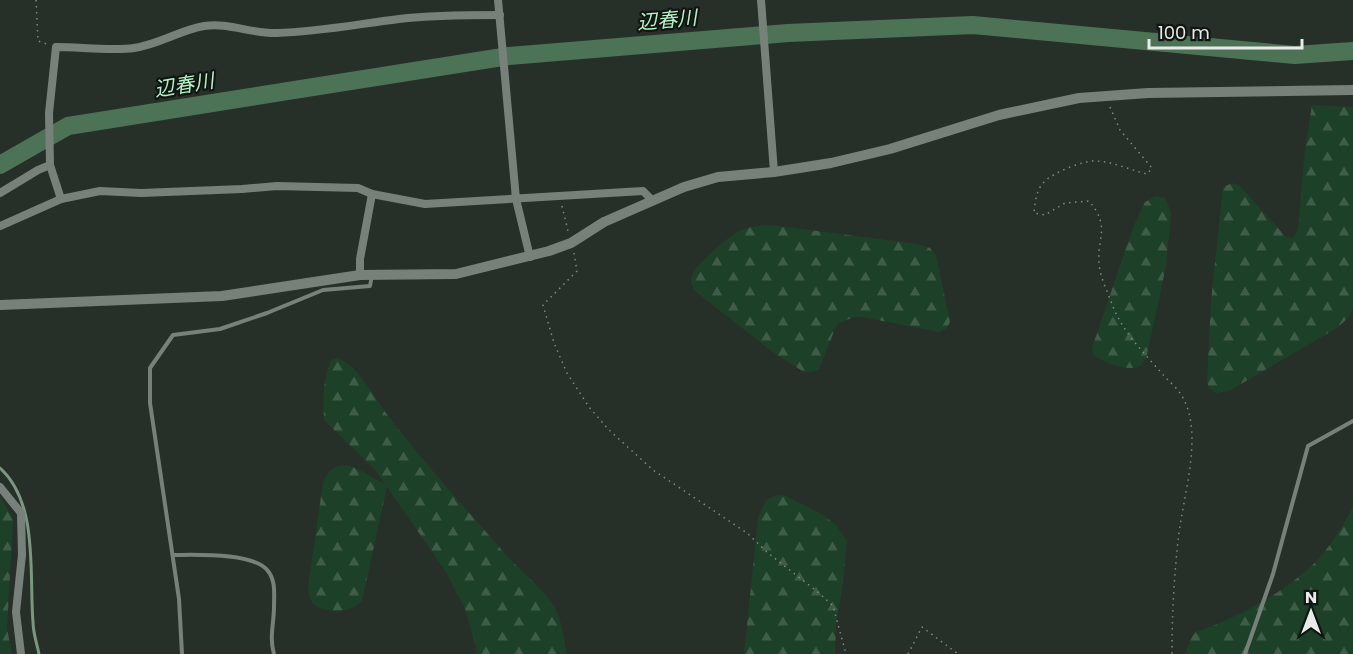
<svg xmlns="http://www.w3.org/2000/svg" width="1353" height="654" font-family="Poppins,'Noto Sans JP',sans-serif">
<defs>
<pattern id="forest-firs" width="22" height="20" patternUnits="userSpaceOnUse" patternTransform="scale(1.5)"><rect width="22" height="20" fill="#1d4028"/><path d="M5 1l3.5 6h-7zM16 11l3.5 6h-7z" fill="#3e5c47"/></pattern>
</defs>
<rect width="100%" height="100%" fill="#272f29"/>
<g fill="url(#forest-firs)">
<polygon points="1312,105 1353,107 1353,308 1350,316 1337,328 1229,391 1216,393 1209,388 1207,381 1211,301 1223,187 1232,183 1240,186 1285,236 1293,238 1298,229 1305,150"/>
<path d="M1156,196L1165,198L1169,206L1171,214L1166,266L1146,359L1139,367C1125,371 1105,363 1093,355L1092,348L1134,225L1145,202Z"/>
<path d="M771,225L918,244L930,248L936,255L950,322L947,328L940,332L862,317H854L837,324L819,369L813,372H804L774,353L695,291C693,287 690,283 691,278C693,266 728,237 739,231C749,226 760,226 771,225Z"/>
<path d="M338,358C360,368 372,394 386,413C423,462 466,509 507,556C521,571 539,585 551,602C562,616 563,637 567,654H478L465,609L446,572L387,487L362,601C352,612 329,614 316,606C310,603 309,594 308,588L323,482C338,449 362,473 385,484L376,471L324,420C323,399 323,379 331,360Z"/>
<polygon points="778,495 786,496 823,515 837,526 847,541 843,583 836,625 835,654 744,654 758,518 766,500"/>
<polygon points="0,496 13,519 7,628 12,654 0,654"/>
<path d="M1353,506V654H1185L1192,636L1196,632C1239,618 1302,584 1329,546C1338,534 1346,520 1353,506Z"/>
</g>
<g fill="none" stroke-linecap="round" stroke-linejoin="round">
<path stroke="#7b9782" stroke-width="3" d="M0,468C39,503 29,575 33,622C33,633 37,644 39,654"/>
<polyline stroke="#4d7357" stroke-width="18" points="0,165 68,126 509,56 788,33 973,25 1295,55 1353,51"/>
<g stroke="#828984" stroke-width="1.5" stroke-dasharray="1.5 4.5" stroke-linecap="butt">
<polyline points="36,0 38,41 47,44"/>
<path d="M1110,107L1120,130L1152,168L1147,174C1130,170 1114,162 1096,161C1084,160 1052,173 1044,182C1036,190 1035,203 1034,213L1045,215L1065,203L1089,201C1113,229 1094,240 1100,270C1102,281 1108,293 1112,304C1122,332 1146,355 1165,377C1171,383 1179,390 1183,398C1204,436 1182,499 1178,541C1174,578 1172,616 1172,654"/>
<polyline points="562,206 568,231"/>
<polyline points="574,253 577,271 543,305 554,343 567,373 589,407 609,430 653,470 747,533 768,553 819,593 833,606 846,654"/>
<polyline points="908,654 922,627 958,654"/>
</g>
<g stroke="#77817a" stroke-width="4">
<path d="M173,555C194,555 254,552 268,571C276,581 274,595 274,607C274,623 269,638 274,654"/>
<polyline points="182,654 179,599 150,403 150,368 173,335 220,329 267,313 323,290 370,286 372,275"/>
<polyline points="1245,654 1273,574 1308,446 1353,421"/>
</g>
<g stroke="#77817a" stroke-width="8">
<polyline points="498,0 516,199 530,257"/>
<polyline points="761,0 774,172"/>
<polyline points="0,193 38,170 50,165"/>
<path d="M61,199L50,165L49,113L56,47C79,47 113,51 134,48C158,45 180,30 204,26C228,22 252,34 277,33C318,32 358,24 399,19C433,15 467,15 500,15"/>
<polyline points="0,226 61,199 100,191 141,193 242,189 277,186 358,188 372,194 425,204 643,191 652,200"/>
<polyline points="360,275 360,259 372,194"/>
<polyline points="0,487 21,513 22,555 16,612 21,654"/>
</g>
<polyline stroke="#77817a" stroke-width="10" points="0,305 222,296 360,275 456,274 549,251 571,243 604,222 684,187 718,177 774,172 831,163 890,149 999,115 1079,98 1148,93 1353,90"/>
</g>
<g text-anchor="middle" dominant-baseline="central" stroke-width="4.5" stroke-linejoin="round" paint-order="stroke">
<g font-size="20" font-style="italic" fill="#b2f3c4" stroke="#121613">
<text transform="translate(667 20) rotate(-5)">辺春川</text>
<text transform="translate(184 85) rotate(-9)">辺春川</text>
</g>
</g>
<g transform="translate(1311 612)" stroke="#121613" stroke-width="4.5" paint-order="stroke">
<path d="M0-4.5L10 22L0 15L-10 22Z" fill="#e7ece8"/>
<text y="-9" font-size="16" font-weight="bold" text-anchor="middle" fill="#e7ece8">N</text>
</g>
<path d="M1149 39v9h153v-9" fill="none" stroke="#e7ece8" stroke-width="3"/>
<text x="1158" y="39" font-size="18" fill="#e7ece8" stroke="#121613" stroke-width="4.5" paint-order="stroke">100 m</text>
</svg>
